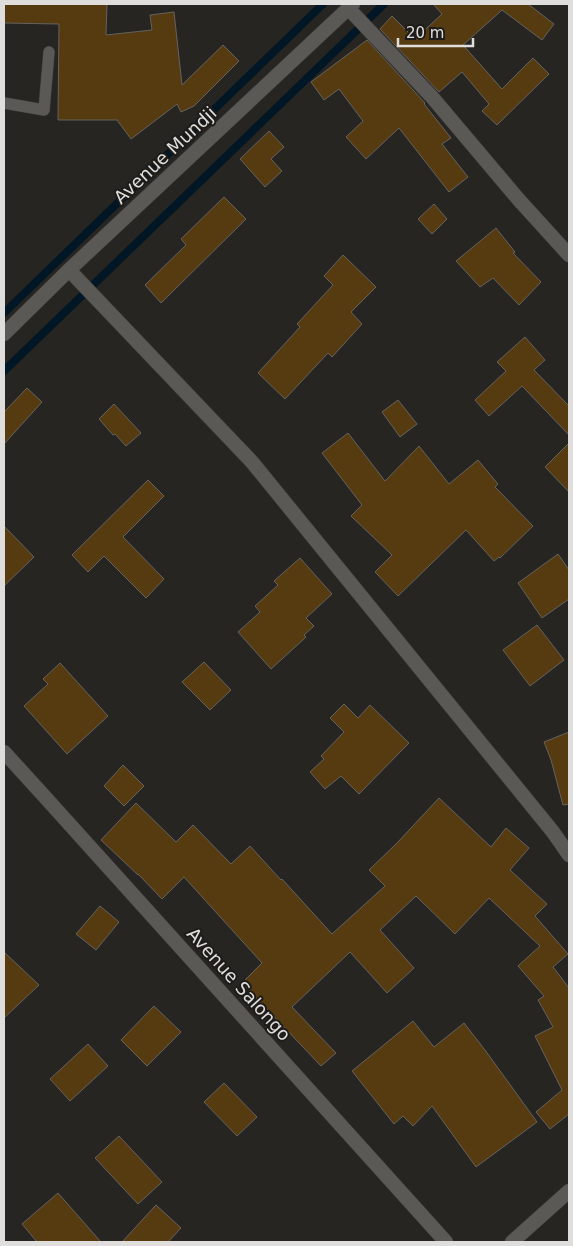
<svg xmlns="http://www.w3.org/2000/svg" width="573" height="1246" font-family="'DejaVu Sans',sans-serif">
<rect width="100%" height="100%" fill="#272522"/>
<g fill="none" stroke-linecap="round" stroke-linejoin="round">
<g stroke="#011725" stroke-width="8">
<polyline points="4,313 323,4"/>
<polyline points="4,371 384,4"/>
</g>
</g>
<g fill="#563b10" stroke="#65625f">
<polygon points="4,4 107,4 106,35 152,30 150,15 174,12 182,85 223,45 239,61 194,106 181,112 177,104 131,139 117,120 58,120 59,24 4,23"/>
<polygon points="433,4 528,4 554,24 542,40 502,10 463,45 502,89 533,58 549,74 497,125 482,111 489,104 462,72 439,92 380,29 392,16 415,39 442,14"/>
<polygon points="367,40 425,103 424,104 451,138 442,144 468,177 449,192 399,128 366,159 346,137 363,121 339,89 324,100 311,82"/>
<polygon points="269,131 284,147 271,159 282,171 265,187 240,159"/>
<polygon points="224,197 246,219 161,303 145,285 186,245 181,239"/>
<polygon points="434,204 447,219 432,234 418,219"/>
<polygon points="496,228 515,252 513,253 541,282 519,305 493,278 480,287 456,261"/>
<polygon points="343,255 376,287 351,312 362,324 332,357 328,353 285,399 258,373 300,327 297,324 333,285 324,276"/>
<polygon points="525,337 545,360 534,370 569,406 569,435 522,386 489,416 475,400 506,371 497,362"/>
<polygon points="27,388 42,402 4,444 4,412"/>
<polygon points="398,400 417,424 400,437 382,412"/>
<polygon points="114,404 141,433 126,446 115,434 113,435 99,419"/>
<polygon points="348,433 385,481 419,446 449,484 478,460 498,484 495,487 533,526 500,558 499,557 494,561 466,530 398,596 375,572 392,555 351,516 362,505 322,453"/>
<polygon points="569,443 569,492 545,467"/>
<polygon points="148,480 164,496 123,537 164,579 146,598 104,556 88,572 72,555"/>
<polygon points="4,526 34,557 4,586"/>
<polygon points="558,554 569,570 569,599 542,618 518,583"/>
<polygon points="300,558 332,594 306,618 314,626 304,635 306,637 271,669 238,632 260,612 255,606 278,585 274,581"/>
<polygon points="537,625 564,660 530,686 503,650"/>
<polygon points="204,662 231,690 210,710 182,682"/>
<polygon points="60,663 108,716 67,754 24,706 48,684 43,679"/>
<polygon points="344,704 358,718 370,705 409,743 359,794 341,776 325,789 310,772 324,759 321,756 344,732 330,718"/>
<polygon points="569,732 569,804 563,805 551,760 544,742"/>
<polygon points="123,765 144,786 124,806 104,786"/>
<polygon points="439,798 491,847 506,828 529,848 510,870 547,904 535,916 568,954 553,967 569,988 569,1114 550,1129 536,1112 562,1090 535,1036 553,1027 538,1000 544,996 518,966 540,946 489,898 455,934 416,896 380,930 414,968 387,993 350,952 292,1007 336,1053 321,1066 242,983 262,963 184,877 162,899 138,874 138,875 101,840 136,803 176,842 193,825 231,864 250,846 281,880 282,879 332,934 385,886 369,870 397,843"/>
<polygon points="100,906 119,922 96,950 76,934"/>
<polygon points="4,952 39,985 4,1018"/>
<polygon points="154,1006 181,1032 147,1066 121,1040"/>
<polygon points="413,1021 434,1047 464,1023 485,1050 537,1122 476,1167 432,1106 413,1126 403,1116 394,1124 352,1071"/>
<polygon points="88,1044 108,1066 70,1101 50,1079"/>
<polygon points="224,1083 257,1117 237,1136 204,1102"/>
<polygon points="119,1136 162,1182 138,1204 95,1158"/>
<polygon points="58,1193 101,1242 37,1242 22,1224"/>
<polygon points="156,1205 181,1228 168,1242 122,1242"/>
</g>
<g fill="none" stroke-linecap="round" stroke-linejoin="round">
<defs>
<polyline id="service" points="4,103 44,110 49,52"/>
<g id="minor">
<polyline points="349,9 432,97 519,200 569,255"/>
<polyline points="69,270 252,462 553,832 569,855"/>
<polyline points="4,752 45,797 446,1242"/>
<polyline points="512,1242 569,1191"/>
</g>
<polyline id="tertiary" points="4,334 69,270 353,4"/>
</defs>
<use href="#service" stroke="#42403e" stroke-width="12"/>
<use href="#minor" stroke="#42403e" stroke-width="15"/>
<use href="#tertiary" stroke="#42403e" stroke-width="15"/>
<use href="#service" stroke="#5b5956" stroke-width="11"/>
<use href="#minor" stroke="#5b5956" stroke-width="14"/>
<use href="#tertiary" stroke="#5b5956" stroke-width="14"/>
</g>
<g text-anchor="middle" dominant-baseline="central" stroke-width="4" stroke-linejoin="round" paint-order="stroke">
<g font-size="18" fill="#e0dedc" stroke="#1e1c19">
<text transform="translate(165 155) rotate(-43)">Avenue Mundji</text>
<text transform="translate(239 984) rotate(48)">Avenue Salongo</text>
</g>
</g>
<rect width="573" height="1246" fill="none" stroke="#e0dedc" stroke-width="10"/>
<path d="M398 38v8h75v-8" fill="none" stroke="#e0dedc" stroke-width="2.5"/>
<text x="406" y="38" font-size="15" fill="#e0dedc" stroke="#1e1c19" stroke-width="4" paint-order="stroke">20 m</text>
</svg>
